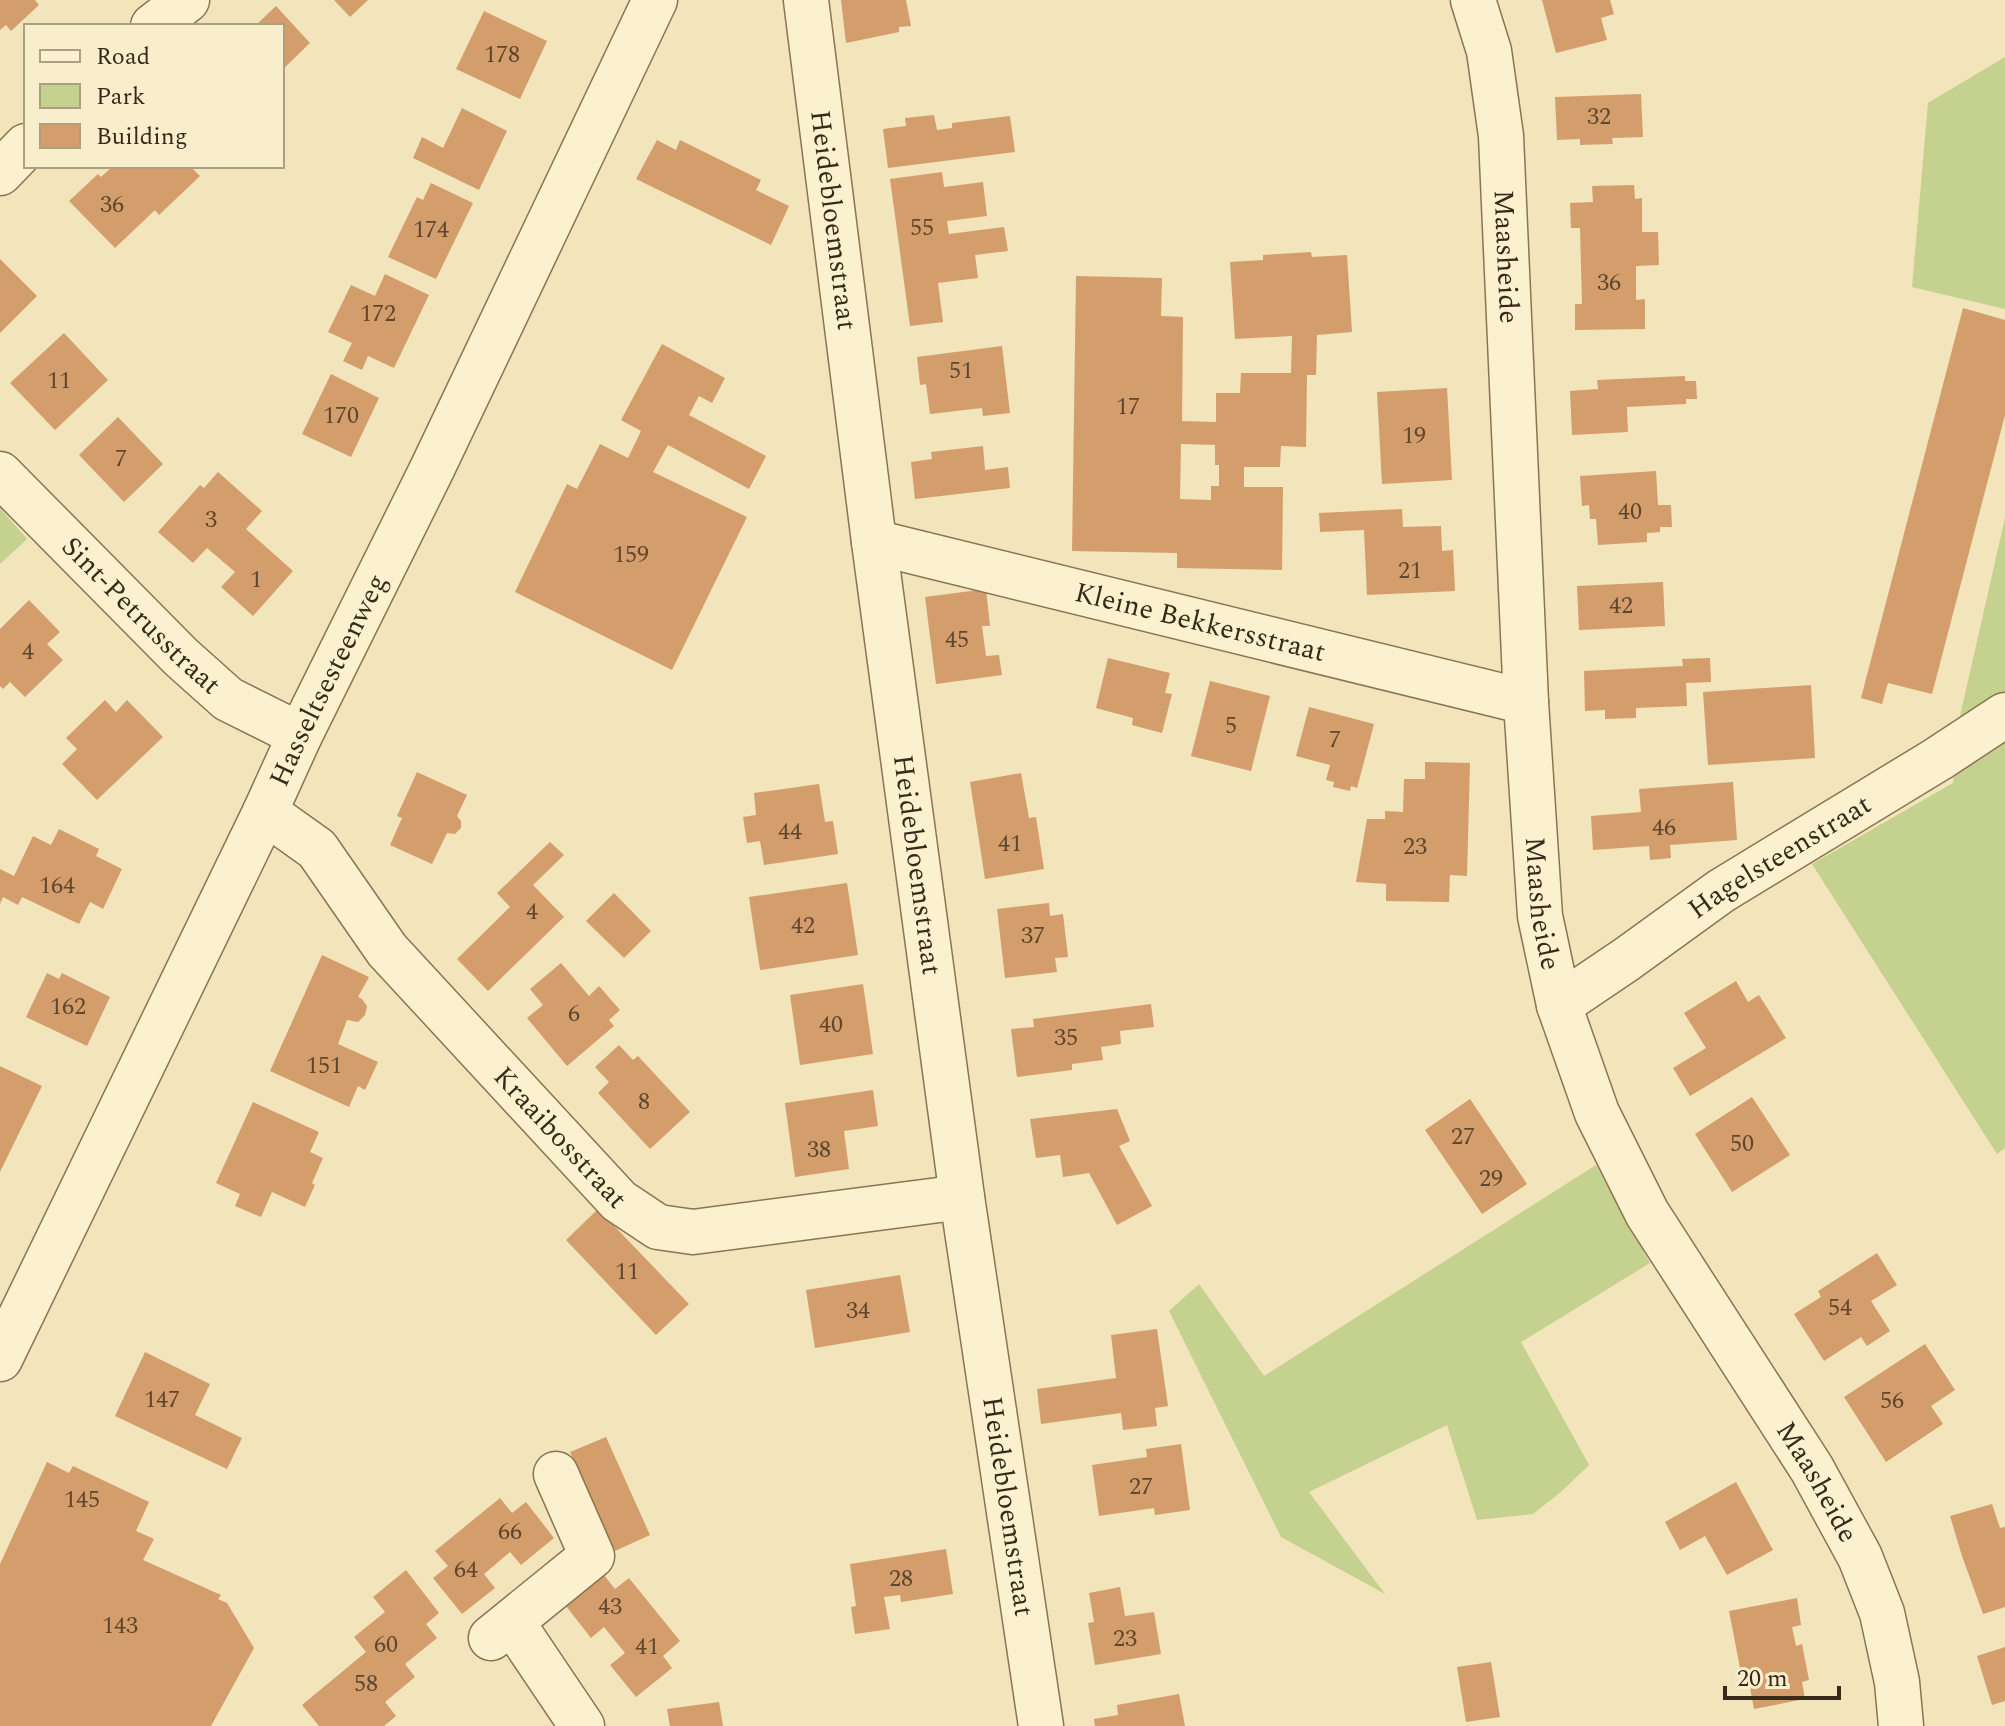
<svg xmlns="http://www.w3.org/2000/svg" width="2005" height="1726" font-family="Spectral,serif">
<rect width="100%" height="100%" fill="#f2e4bb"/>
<g fill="#c5d18e">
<polygon points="2005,57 2005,309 1912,287 1928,103"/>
<polygon points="0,508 27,539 0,564"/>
<polygon points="2005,518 2005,1148 1997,1154 1812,864 1953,783 1960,716"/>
<polygon points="1596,1165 1650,1263 1521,1342 1589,1465 1562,1491 1533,1514 1477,1520 1447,1425 1309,1492 1385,1594 1281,1537 1169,1311 1199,1284 1264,1376"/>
</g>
<g fill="#d49d6c" fill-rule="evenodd">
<polygon points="0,0 35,0 39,5 11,31 6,25 0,30"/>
<polygon points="334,0 368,0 350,17"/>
<polygon points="841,0 906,0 911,26 899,27 899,32 846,43"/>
<polygon points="1542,0 1610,0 1614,14 1601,18 1607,40 1556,53"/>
<polygon points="276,6 310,43 282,70 282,26 255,26"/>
<polygon points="484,11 547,41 520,99 456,69"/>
<polygon points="1641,94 1643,137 1612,138 1613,144 1580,145 1580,139 1557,140 1555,97"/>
<polygon points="462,108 507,131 479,190 413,158 422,137 443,148"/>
<polygon points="934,115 937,130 952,128 952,123 1010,116 1015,152 888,168 883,129 906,126 905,118"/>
<polygon points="657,140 676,150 680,140 761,180 756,190 789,206 771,245 636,179"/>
<polygon points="113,166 190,166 200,176 159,215 155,210 115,248 69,201 98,174 101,177"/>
<polygon points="942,172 944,187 983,182 987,216 947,221 949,234 1004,227 1008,251 975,255 978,278 938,283 943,322 910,326 890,179"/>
<polygon points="431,183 473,203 436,279 388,257 417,197 423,200"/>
<polygon points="1634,185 1635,199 1642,198 1642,232 1658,232 1659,265 1636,266 1636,300 1645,299 1645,329 1575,330 1575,304 1582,304 1580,228 1571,228 1570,203 1593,202 1592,186"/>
<path d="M1311,252L1312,257L1347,255L1352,332L1317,335L1316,375H1307L1306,447L1281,446L1280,467H1244V487H1283L1282,570L1177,568V553L1072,551L1076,276L1162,278L1161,316L1183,317L1182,421L1216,422V393H1240L1241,373H1291L1292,336L1235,339L1230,262L1263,260V255ZM1181,444L1215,445V465H1219V486H1211V500L1180,499Z"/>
<polygon points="0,259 37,296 0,333"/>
<polygon points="385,274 429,295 394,368 368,356 362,370 343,361 352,343 328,332 351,285 375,296"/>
<polygon points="1963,308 2005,320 2005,415 1932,694 1888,683 1882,704 1861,698"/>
<polygon points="64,333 108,380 55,430 10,383"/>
<polygon points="662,344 725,378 712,403 699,396 689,415 766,456 749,489 668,445 653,472 747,517 672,670 515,592 567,484 577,489 600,444 628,458 641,431 621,420"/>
<polygon points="1002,346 1010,413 983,416 982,408 930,414 926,384 920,385 917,357"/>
<polygon points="331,374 379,398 351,457 302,434"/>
<polygon points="1685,376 1685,381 1696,381 1697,399 1686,399 1686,404 1627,407 1628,432 1572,435 1570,391 1598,389 1597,380"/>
<polygon points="1447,388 1452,480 1382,484 1377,392"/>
<polygon points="118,417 163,464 124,502 79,455"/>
<polygon points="983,446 985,470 1008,467 1010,488 915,499 911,462 932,459 931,452"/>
<polygon points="1656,471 1658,505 1671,505 1672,527 1660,527 1660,532 1647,533 1647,542 1598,545 1596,519 1590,519 1589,505 1582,506 1580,476"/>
<polygon points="218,472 262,511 246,529 293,571 253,616 221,587 235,572 207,548 193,563 158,532 200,485 204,488"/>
<polygon points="1402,509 1403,527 1441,526 1442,551 1453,550 1455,591 1367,595 1364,530 1320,532 1319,513"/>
<polygon points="1663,582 1665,626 1579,630 1577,586"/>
<polygon points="986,589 990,626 982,626 986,656 999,655 1002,675 936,684 925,597"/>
<polygon points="29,600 60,632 47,644 63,660 25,697 10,682 3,689 0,686 0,629"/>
<polygon points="1108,658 1170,673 1165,693 1172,694 1162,733 1132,725 1133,718 1096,708"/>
<polygon points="1710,658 1711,682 1686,683 1687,706 1636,708 1636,718 1605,719 1605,710 1585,711 1584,671 1683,666 1682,659"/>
<polygon points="1210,681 1270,696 1251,771 1191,756"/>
<polygon points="1811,685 1815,758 1708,765 1703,692"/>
<polygon points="105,700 116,712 127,700 163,737 97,800 62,764 77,749 66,738"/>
<polygon points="1309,707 1374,724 1357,788 1351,786 1350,791 1333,787 1334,782 1326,780 1330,765 1296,756"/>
<polygon points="1425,762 1470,763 1467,876 1450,875 1449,902 1386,901 1386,884 1356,882 1367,819 1385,819 1385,811 1403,812 1404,779 1425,779"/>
<polygon points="417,772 467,795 457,816 461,821 461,828 455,834 447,833 432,864 390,845 402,818 397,816"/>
<polygon points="1021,773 1029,818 1036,817 1044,869 985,879 970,782"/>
<polygon points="1733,782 1737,840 1670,845 1671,858 1650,860 1649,846 1593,850 1591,816 1641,812 1639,789"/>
<polygon points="819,784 825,822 833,821 838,854 764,865 760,841 747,843 743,817 756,815 754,793"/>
<polygon points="59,829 99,849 96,856 122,869 103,909 90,902 79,924 22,897 18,905 3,897 0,904 0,869 14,876 33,836 51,845"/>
<polygon points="550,842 564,855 533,885 564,917 488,991 457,959 510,907 497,893"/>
<polygon points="847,883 858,955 760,970 749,897"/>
<polygon points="614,893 651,931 624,958 586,921"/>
<polygon points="1049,903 1050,916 1063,914 1068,957 1055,958 1057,972 1005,978 997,909"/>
<polygon points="322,955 369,977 358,997 362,999 367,1006 365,1015 358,1022 347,1020 338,1044 378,1062 365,1090 358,1086 349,1107 270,1071"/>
<polygon points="561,963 589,996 599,986 620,1010 609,1020 614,1026 567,1066 527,1018 543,1005 530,989"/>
<polygon points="47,973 59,979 62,973 110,997 87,1046 26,1017"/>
<polygon points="1736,981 1748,1002 1759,995 1786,1038 1690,1096 1673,1068 1706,1048 1684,1013"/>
<polygon points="863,984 873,1054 800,1065 790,995"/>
<polygon points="1151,1004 1154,1027 1120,1031 1121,1044 1101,1047 1103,1060 1072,1064 1072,1070 1017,1077 1011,1029 1034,1027 1033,1019"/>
<polygon points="619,1045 633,1060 638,1056 690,1112 650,1149 598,1093 609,1082 595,1067"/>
<polygon points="0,1066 42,1086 0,1172"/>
<polygon points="873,1090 878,1126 844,1131 849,1169 795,1177 785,1103"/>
<polygon points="1752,1097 1790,1155 1732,1192 1695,1134"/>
<polygon points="1470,1099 1527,1184 1482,1214 1425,1130"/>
<polygon points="253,1102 319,1132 310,1152 323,1158 312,1183 315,1185 305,1207 272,1192 261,1217 235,1206 240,1194 216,1183"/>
<polygon points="1117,1109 1130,1141 1119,1146 1152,1206 1117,1225 1089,1173 1063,1177 1060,1155 1036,1158 1030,1119"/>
<polygon points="598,1209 689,1304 656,1335 566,1240"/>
<polygon points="1877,1253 1897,1285 1871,1301 1890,1331 1867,1346 1861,1337 1824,1361 1794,1314 1821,1297 1818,1291"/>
<polygon points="900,1275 910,1332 815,1348 806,1290"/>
<polygon points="1157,1329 1168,1406 1155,1408 1157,1426 1123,1430 1121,1413 1041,1424 1037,1389 1116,1378 1111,1335"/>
<polygon points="1925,1344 1955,1390 1931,1406 1943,1424 1886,1462 1844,1397"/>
<polygon points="145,1352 210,1384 195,1415 242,1438 227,1469 115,1416"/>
<polygon points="606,1437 650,1535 615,1551 570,1452"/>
<polygon points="1181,1444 1190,1510 1155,1515 1154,1508 1099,1516 1092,1465 1147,1457 1146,1449"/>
<polygon points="47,1462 69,1473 73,1466 149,1502 136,1531 154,1539 143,1560 221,1595 218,1599 227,1603 254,1648 211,1726 0,1726 0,1564"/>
<polygon points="1736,1482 1773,1550 1727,1575 1705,1536 1680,1550 1665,1522"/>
<polygon points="500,1498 512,1513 526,1502 554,1538 521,1565 510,1552 484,1574 495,1588 462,1614 433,1578 448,1566 435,1551"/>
<polygon points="1992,1504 2000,1528 2005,1527 2005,1607 1983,1614 1962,1556 1950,1516"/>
<polygon points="946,1549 953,1594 901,1602 900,1595 884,1597 890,1629 855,1634 851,1607 856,1606 850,1564"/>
<polygon points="406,1570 439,1613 426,1624 437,1638 405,1664 415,1677 385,1702 396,1716 384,1726 319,1726 302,1705 366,1652 354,1637 385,1612 373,1597"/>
<polygon points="604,1575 615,1589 629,1578 680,1641 663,1656 672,1668 636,1697 610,1665 625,1653 604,1627 591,1638 566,1606"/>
<polygon points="1120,1587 1125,1616 1154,1612 1161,1654 1095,1665 1088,1623 1094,1622 1089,1593"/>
<polygon points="1797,1598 1801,1625 1792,1627 1796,1646 1802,1644 1809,1680 1802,1682 1805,1699 1754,1709 1748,1677 1742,1678 1729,1611"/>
<polygon points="2005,1647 2005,1701 1992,1705 1977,1656"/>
<polygon points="1491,1662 1500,1717 1466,1722 1457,1667"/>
<polygon points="1179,1694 1185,1726 1095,1726 1094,1719 1118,1715 1117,1705"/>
<polygon points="719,1702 723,1726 670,1726 667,1709"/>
</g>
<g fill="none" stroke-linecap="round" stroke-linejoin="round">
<defs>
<g id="minor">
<path id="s1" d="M806,0L874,542L962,1197L1041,1726"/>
<path id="s2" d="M1473,0L1489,51L1501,136L1526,702L1540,916L1559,1005L1597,1113L1647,1213L1812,1469L1860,1557L1882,1613L1897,1682L1901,1726"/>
<polyline points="153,26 187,0"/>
<polyline points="0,173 26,146"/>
<path id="s3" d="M0,474L181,657L228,699L300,735"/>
<path id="s4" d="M874,542L1526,702"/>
<path id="s5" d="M265,812L317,849L387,950L619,1201L658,1227L693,1232L962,1197"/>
<path id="s6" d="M1559,1005L1627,959L1721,891L1938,759L2005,715"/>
<path id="s7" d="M0,1359L265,812L300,735L432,469L655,0"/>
<polyline points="512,1622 582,1726"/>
<polyline points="491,1638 592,1556 556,1474"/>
</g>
</defs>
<use href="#minor" stroke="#8b7453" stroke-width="47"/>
<use href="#minor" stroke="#fcf1cf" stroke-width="44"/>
</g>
<g text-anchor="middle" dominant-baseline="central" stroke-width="7" stroke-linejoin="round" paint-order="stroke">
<g font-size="24" fill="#5f472e">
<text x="502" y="55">178</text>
<text x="1599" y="117">32</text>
<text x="112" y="205">36</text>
<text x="922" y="228">55</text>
<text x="431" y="230">174</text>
<text x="1609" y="283">36</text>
<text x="378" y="314">172</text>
<text x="961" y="371">51</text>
<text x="59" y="381">11</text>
<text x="1128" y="407">17</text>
<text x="341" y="416">170</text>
<text x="1414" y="436">19</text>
<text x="121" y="459">7</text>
<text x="1630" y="512">40</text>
<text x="211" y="520">3</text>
<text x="631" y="555">159</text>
<text x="1410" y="571">21</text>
<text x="256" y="580">1</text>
<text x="1621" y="606">42</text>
<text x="957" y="640">45</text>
<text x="28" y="652">4</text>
<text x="1231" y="726">5</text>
<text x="1335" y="740">7</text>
<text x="1664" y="828">46</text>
<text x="790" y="832">44</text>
<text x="1010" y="844">41</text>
<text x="1415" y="847">23</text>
<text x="57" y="886">164</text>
<text x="532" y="912">4</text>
<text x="803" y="926">42</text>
<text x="1033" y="936">37</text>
<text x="68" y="1007">162</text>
<text x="574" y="1014">6</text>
<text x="831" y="1025">40</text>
<text x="1066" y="1038">35</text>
<text x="324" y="1066">151</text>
<text x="644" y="1102">8</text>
<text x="1463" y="1137">27</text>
<text x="1742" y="1144">50</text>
<text x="819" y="1150">38</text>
<text x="1491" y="1179">29</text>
<text x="627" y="1272">11</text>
<text x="1840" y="1308">54</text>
<text x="858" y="1311">34</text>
<text x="162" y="1400">147</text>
<text x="1892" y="1401">56</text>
<text x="1141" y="1487">27</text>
<text x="82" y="1500">145</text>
<text x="510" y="1532">66</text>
<text x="466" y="1570">64</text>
<text x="901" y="1579">28</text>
<text x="610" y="1607">43</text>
<text x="120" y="1626">143</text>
<text x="1125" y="1639">23</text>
<text x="386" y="1645">60</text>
<text x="647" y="1647">41</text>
<text x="366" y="1684">58</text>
</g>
<g font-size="28" fill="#382a1a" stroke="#f9eecb">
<text stroke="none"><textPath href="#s1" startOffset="222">Heidebloemstraat</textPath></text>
<text stroke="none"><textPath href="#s2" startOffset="260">Maasheide</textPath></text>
<text stroke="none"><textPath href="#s3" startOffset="200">Sint-Petrusstraat</textPath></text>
<text stroke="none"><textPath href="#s4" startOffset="336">Kleine Bekkersstraat</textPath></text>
<text stroke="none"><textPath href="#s7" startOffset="754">Hasseltsesteenweg</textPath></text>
<text stroke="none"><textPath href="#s6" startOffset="266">Hagelsteenstraat</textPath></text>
<text stroke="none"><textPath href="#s1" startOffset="872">Heidebloemstraat</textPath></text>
<text stroke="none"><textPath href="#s2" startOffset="908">Maasheide</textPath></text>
<text stroke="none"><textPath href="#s5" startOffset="442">Kraaibosstraat</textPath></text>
<text stroke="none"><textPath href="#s2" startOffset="1556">Maasheide</textPath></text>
<text stroke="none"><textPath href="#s1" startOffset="1520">Heidebloemstraat</textPath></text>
</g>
</g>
<rect x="24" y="24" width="260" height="144" fill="#f9eecb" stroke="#aca084" stroke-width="2"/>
<rect x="40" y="50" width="40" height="12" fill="#fcf1cf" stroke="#aca084" stroke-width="2"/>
<text x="96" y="64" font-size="24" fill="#382a1a">Road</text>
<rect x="40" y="84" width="40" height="24" fill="#c5d18e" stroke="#aca084" stroke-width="2"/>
<text x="96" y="104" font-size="24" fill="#382a1a">Park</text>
<rect x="40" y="124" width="40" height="24" fill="#d49d6c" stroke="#aca084" stroke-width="2"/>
<text x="96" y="144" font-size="24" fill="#382a1a">Building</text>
<path d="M1725 1686v12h114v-12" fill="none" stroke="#382a1a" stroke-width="4"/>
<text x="1737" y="1686" font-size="24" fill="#382a1a" stroke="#f9eecb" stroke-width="6" paint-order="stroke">20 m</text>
</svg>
